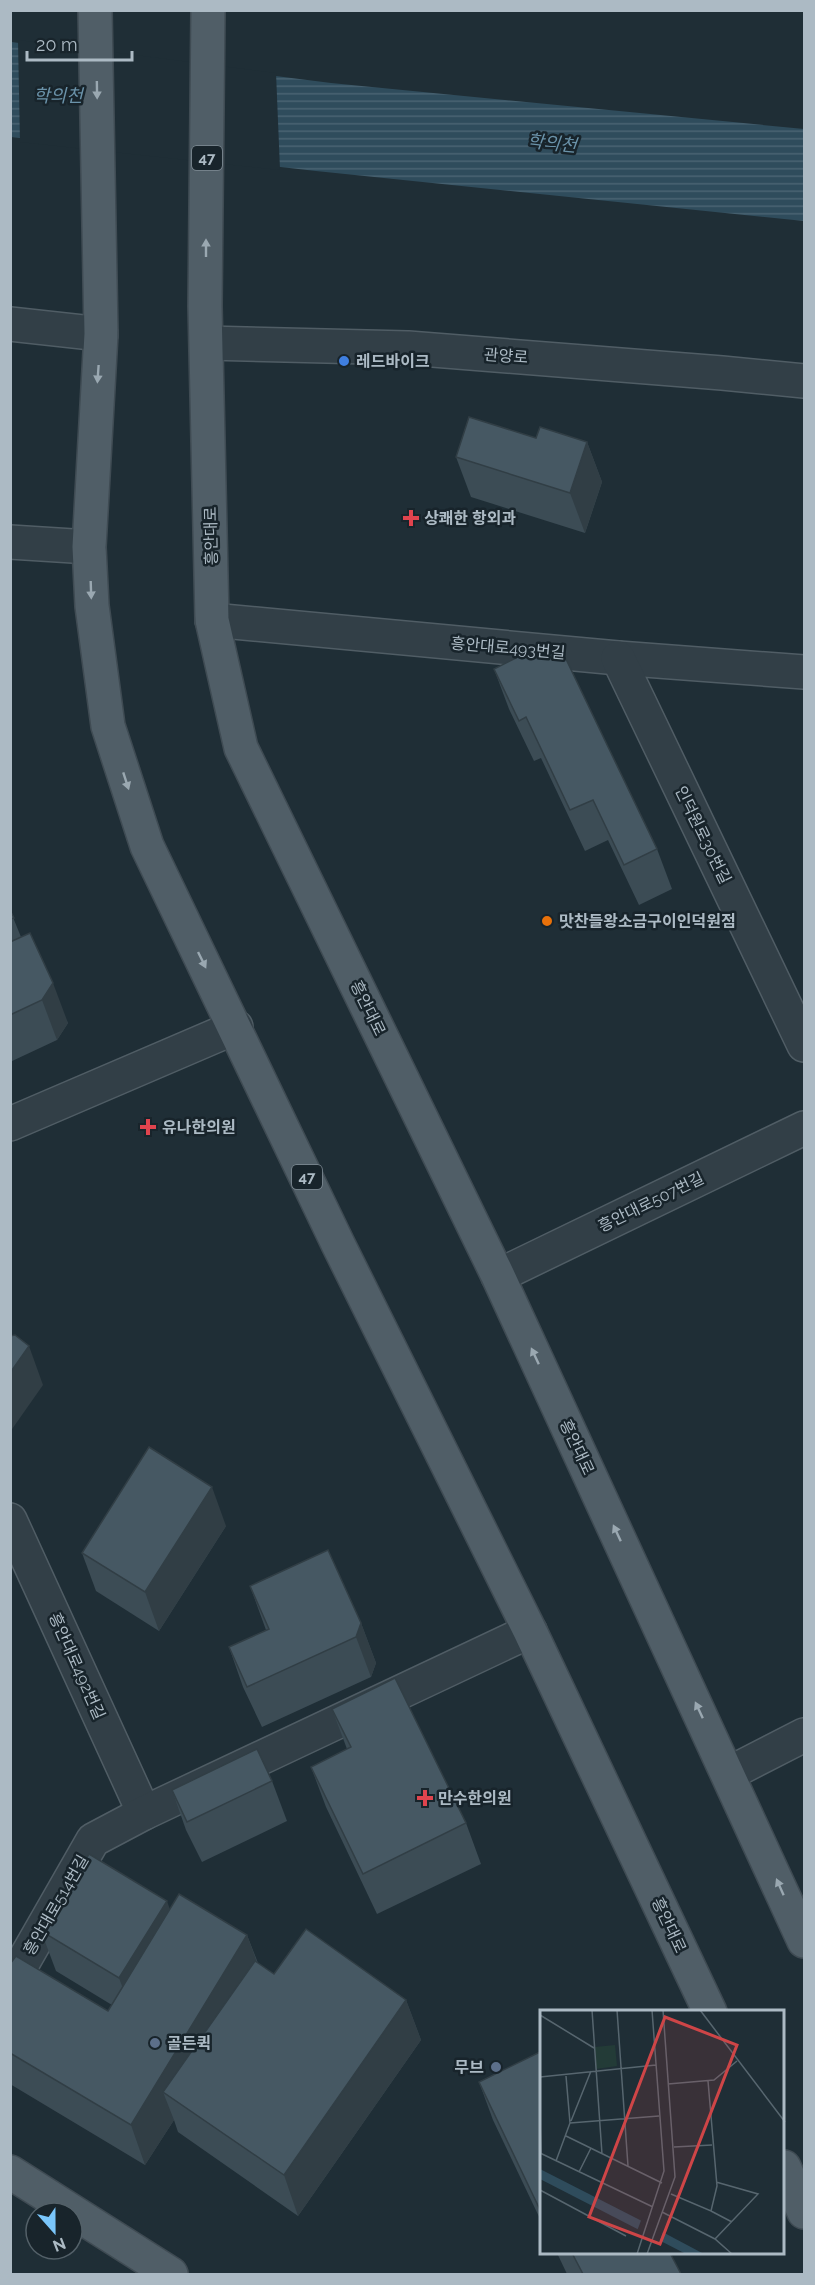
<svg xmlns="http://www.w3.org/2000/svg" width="815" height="2285" font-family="Raleway,'Noto Sans KR',sans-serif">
<defs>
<pattern id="water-rules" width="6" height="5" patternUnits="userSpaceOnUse" patternTransform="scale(1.5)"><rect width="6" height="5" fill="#2f4c5c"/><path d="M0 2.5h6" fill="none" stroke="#4a6472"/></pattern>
</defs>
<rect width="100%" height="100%" fill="#1f2e36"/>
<polygon fill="url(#water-rules)" points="11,42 331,83 804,129 804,221 316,171 11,137"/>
<polygon fill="#1f2e36" points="18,40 276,73 280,170 20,142"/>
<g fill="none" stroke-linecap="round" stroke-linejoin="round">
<defs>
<g id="minor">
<polyline points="10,324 101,334"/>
<polyline points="207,343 408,348 722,373 804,381"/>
<polyline points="10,542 89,547"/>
<polyline points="212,620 618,658 804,672"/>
<polyline points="618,658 804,1045"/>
<polyline points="10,1124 236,1027"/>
<polyline points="498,1276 804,1128"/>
<polyline points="10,1520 144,1813"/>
<polyline points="728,1774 804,1735"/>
<polyline points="10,1985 93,1840 144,1813 530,1631"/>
</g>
<g id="major">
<polyline points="95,10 101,334 89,547 92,606 108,726 147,846 338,1244 530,1631 710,2012"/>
<polyline points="208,10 205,306 212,620 241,748 498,1276 804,1941"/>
<polyline points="784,2167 804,2212"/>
<polyline points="10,2172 171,2274"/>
</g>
</defs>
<use href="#minor" stroke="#505d65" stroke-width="36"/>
<use href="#major" stroke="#3f4b53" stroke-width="36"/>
<use href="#minor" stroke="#323f47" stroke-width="33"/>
<use href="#major" stroke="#505e67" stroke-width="33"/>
</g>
<g fill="#3c4c55">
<polygon points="536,438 587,442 602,482 585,533 471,497 456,457"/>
<polygon points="494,669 657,849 672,889 639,905 608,840 585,851 541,758 534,761 509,709"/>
<polygon points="10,910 21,937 68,1023 57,1040 10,1062"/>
<polygon points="226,1526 159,1631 96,1591 82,1553"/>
<polygon points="250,1586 361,1623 376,1663 371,1677 262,1727 243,1687 229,1647 266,1630"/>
<polygon points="332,1709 466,1823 481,1864 377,1914 326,1807 311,1767 347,1749"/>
<polygon points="272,1781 287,1821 202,1862 186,1830 172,1790"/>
<polygon points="170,1910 247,1935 258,1963 274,1974 406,2000 421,2040 298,2216 178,2132 174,2120 145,2165 10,2084 10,1964 108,2011 112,2005 56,1971 41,1931"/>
<polygon points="542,2051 542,2223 493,2120 479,2082"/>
<polygon points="557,2253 670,2253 681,2274 567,2274"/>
</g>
<g fill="#313e45">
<polygon points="587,442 602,482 585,533 570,493"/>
<polygon points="53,983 68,1023 57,1040 42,1000"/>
<polygon points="29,1346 43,1385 10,1432 10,1373"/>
<polygon points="212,1487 226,1526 159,1631 145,1592"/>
<polygon points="361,1623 376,1663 371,1677 356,1637"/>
<polygon points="167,1901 181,1941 134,2018 119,1978"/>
<polygon points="247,1935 262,1976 163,2092 174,2120 145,2165 131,2125"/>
<polygon points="406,2000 421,2040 298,2216 284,2175"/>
</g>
<g fill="#465863" stroke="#313e45" stroke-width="1.5">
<polygon points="469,417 536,438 540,427 587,442 570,493 456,457"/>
<polygon points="530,651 564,655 657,849 624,865 593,800 570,810 526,717 519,721 494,669"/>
<polygon points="10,910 14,918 10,919"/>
<polygon points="30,933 53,983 42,1000 10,1015 10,942"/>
<polygon points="15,1335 29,1346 10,1373 10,1336"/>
<polygon points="149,1447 212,1487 145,1592 82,1553"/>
<polygon points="328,1550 361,1623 356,1637 247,1687 229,1647 269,1629 250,1586"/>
<polygon points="395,1678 466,1823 363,1874 311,1767 351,1747 332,1709"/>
<polygon points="257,1749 272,1781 187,1822 172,1790"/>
<polygon points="89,1854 167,1901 119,1978 41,1931"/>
<polygon points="179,1894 247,1935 131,2125 10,2053 10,1964 16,1956 108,2011"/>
<polygon points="306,1929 406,2000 284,2175 163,2092 255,1961 274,1974"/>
<polygon points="542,2051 542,2214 479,2082"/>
<polygon points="572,2253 670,2253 681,2274 583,2274"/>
</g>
<defs><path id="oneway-solid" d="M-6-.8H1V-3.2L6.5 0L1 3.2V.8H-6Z" transform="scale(1.5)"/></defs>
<g fill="#9aa8b1">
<use href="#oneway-solid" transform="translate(97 90) rotate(89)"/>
<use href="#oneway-solid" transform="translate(206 248) rotate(-90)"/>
<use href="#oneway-solid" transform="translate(98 374) rotate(94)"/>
<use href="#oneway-solid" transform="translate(91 590) rotate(88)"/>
<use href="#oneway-solid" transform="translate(126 781) rotate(72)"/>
<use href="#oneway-solid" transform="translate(202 960) rotate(64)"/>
<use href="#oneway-solid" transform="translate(535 1356) rotate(-115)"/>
<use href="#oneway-solid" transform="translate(617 1533) rotate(-115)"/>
<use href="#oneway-solid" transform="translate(699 1710) rotate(-115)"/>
<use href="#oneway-solid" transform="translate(780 1887) rotate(-114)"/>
</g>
<circle fill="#3f7fe0" stroke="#18242b" stroke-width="2" cx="344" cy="361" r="6"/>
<g fill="#e0444e" stroke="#18242b" stroke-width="2">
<path d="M408 509h6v6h6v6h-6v6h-6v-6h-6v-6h6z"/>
<path d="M145 1118h6v6h6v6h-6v6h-6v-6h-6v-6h6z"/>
<path d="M422 1789h6v6h6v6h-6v6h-6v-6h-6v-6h6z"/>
</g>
<circle fill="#e8710a" stroke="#18242b" stroke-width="2" cx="547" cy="921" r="6"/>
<g fill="#5c6f8a" stroke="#18242b" stroke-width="2">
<circle cx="155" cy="2043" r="6"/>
<circle cx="496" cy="2067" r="6"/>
</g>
<g text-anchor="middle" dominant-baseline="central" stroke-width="5" stroke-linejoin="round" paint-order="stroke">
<g fill="#18242b" stroke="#808d96" stroke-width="1.5">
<rect x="192" y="146" width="30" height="24" rx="4.5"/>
<rect x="292" y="1165" width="30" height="24" rx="4.5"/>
</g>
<g font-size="15" font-weight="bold" fill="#acbac4">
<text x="207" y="158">47</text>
<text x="307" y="1177">47</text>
</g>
<g font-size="16" fill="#acbac4" stroke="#18242b">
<text transform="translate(506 356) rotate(4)">관양로</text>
<text transform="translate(211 536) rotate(-91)">흥안대로</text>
<text transform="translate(508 648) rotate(5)">흥안대로493번길</text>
<text transform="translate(703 835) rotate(64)">인덕원로30번길</text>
<text transform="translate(368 1008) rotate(64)">흥안대로</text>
<text transform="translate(651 1202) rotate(-26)">흥안대로507번길</text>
<text transform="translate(577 1447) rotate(65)">흥안대로</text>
<text transform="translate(77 1666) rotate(66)">흥안대로492번길</text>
<text transform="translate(56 1905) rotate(-60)">흥안대로514번길</text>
<text transform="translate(669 1925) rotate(65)">흥안대로</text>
</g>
<g font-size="16" font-weight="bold" fill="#acbac4" stroke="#18242b" text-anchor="start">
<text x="356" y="361">레드바이크</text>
<text x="424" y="518">상쾌한 항외과</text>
<text x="559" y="921">맛찬들왕소금구이인덕원점</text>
<text x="162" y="1127">유나한의원</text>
<text x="438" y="1798">만수한의원</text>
<text x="167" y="2043">골든퀵</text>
<text x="484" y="2067" text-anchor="end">무브</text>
</g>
<g font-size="18" font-style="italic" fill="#6b93aa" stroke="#18242b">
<text x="58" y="95">학의천</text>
<text transform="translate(552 143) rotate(6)">학의천</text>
</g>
</g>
<g transform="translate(540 2010)">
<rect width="244" height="244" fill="#1f2e36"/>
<path d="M75,35L77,56L56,59L55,37Z" fill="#233b37"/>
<path d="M0,159L98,209L164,244H146L0,169Z" fill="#2f4c5c"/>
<path d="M102,208L124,219L119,233L97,221Z" fill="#1f2e36"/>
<path fill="none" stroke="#57666f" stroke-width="1.5" d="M52,0L62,144M77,0L88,156M160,0L245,112M0,5L54,38M0,67L116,55M128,74L174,70L197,51M0,110L1,144M31,111L51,61M30,113L119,106M26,126L122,173M134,137L172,135M0,143L113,197M16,151L30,113L26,66M39,162L51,138M0,180L86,226M131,184L171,201L177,176L168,71M171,201L192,212M122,202L175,229L192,244M175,229L218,184L176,172M97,244L124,161L112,0M107,244L135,167L123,0"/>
<path fill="#ce4547" fill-opacity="0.15" stroke="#ce4547" stroke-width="3" d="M125,7L197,35L120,234L49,207Z"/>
<rect width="244" height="244" fill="none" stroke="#acbac4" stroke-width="3"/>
</g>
<rect width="815" height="2285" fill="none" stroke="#acbac4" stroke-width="24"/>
<g transform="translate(54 2231) rotate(159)"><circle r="28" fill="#18242b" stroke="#536068" stroke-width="1.5"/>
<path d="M0-4.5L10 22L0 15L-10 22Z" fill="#7ac6fb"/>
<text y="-9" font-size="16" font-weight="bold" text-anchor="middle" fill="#acbac4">N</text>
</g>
<path d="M27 51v9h105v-9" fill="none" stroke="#acbac4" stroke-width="3"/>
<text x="36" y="51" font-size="18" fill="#acbac4" stroke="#18242b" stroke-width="4.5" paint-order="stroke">20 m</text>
</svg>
